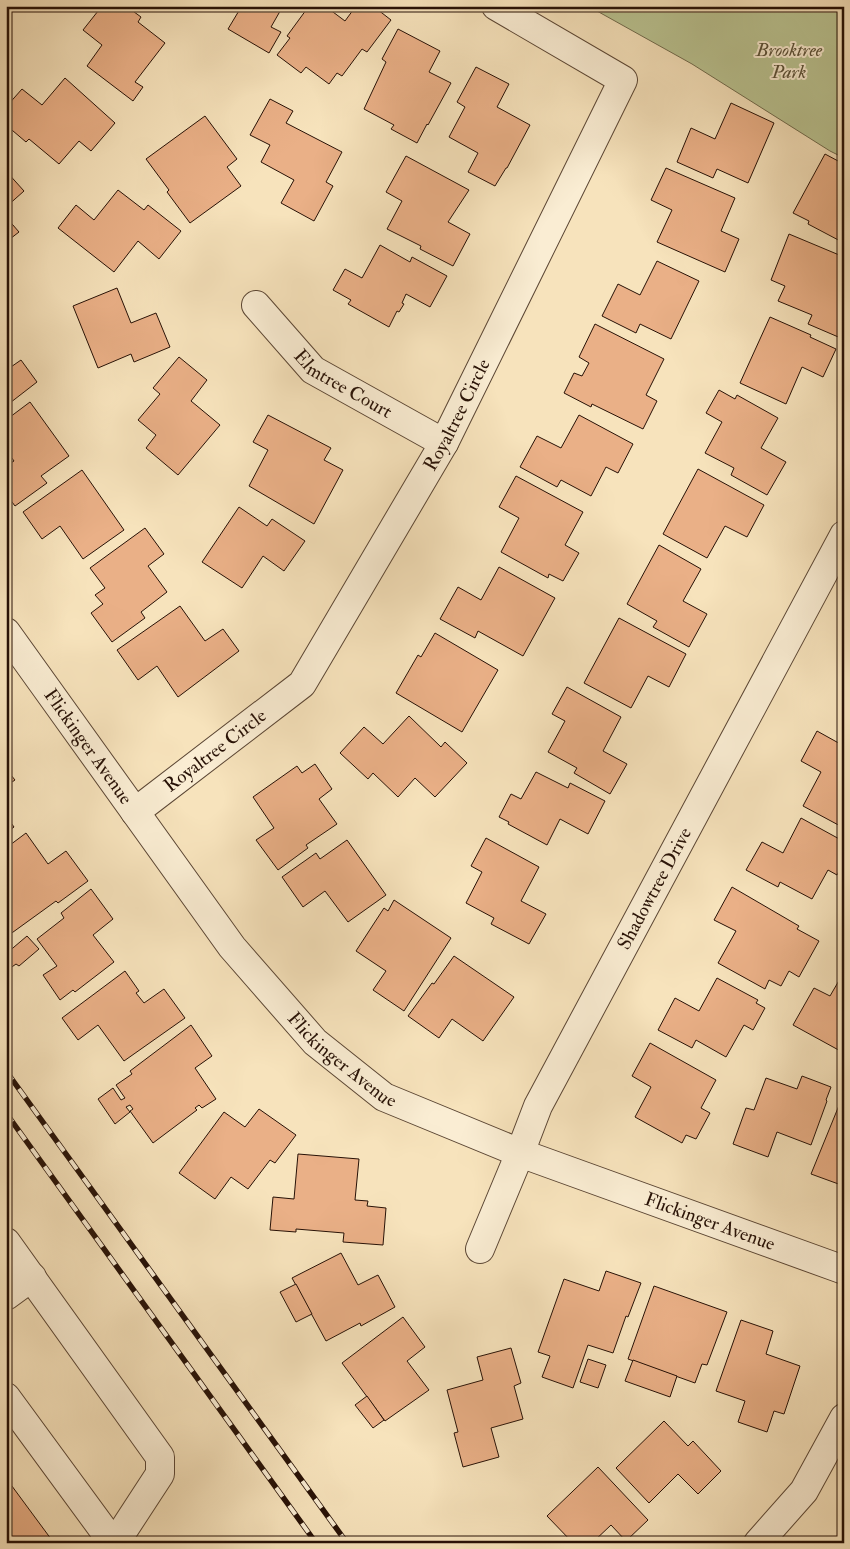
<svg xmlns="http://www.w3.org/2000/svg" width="850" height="1549" font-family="'IM FELL Double Pica',serif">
<rect width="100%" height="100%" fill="#f7e3bc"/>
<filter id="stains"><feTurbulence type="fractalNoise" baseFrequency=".004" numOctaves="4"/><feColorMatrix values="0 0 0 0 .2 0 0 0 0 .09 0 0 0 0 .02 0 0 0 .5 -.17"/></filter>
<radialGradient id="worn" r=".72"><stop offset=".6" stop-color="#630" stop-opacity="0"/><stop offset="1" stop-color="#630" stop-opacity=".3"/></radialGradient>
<polygon fill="#bac492" stroke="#706a4c" points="588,6 844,6 844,158 830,151 692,64"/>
<g fill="#eab087" stroke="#271106">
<polygon points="102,6 126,6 141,17 138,22 165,43 135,82 143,87 133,101 87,66 102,45 83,30"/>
<polygon points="236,6 283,6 271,27 281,32 269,53 228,29 240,9"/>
<polygon points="309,6 325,6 345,21 356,6 373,6 391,20 367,52 362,49 342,76 337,73 329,84 306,67 301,73 277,55 290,38 287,36"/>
<polygon points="398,29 440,51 429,72 451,83 428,125 427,124 417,143 391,129 394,125 364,109 386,62 382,59"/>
<polygon points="476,67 509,84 497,107 530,125 507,168 506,168 495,186 468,172 478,153 449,137 465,107 457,102"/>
<polygon points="65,78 115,123 91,151 79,141 59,164 29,139 26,142 6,125 6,107 22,89 42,105"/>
<polygon points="270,99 293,111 286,123 342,152 326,182 333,186 314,221 281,203 294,180 261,162 270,145 250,135"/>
<polygon points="731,103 774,123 748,183 717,169 713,178 677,162 691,128 715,139"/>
<polygon points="205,116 237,159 227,167 241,186 190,223 167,192 169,190 146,159"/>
<polygon points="825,154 840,162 842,159 844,160 844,243 808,224 809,221 793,213"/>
<polygon points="406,156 469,190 448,222 470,234 453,266 420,249 421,246 387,229 402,201 386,192"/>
<polygon points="666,168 735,198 721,231 739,239 725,272 657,242 672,210 651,200"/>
<polygon points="6,171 24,191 6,207"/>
<polygon points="118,190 144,210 148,205 181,231 159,259 138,241 114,272 58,228 76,205 94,220"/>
<polygon points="6,217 19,232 6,242"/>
<polygon points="789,234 844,257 843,339 808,324 812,315 778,301 785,286 771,280"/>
<polygon points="380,245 410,262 412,257 447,276 430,307 406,294 402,303 404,304 399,312 397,311 389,327 348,304 351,300 333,290 345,269 362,278"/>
<polygon points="657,261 699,281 671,339 640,324 636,333 602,316 618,284 640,295"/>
<polygon points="117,288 131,323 156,313 170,347 134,362 131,354 98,368 73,306"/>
<polygon points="770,317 811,335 810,337 836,349 823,377 802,367 786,404 740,383"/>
<polygon points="595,324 664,359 646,395 657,401 643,429 592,404 591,407 564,393 574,373 582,376 589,363 579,357"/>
<polygon points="179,357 207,380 191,401 220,425 178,475 146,448 156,435 138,420 160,394 153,388"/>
<polygon points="21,360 37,382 6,406 6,367 8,369"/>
<polygon points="719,390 735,399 737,395 778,418 761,448 786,462 767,495 731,475 734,468 705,453 722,422 706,413"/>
<polygon points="30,402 69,456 41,476 47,483 15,506 6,494 6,466 14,461 6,450 6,420"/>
<polygon points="268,415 331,448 324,460 343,470 314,524 249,486 268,450 253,442"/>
<polygon points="579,415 633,444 618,473 606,467 591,496 561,480 557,487 520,467 537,436 561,448"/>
<polygon points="698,469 764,505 747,537 725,526 707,558 663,534"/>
<polygon points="82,470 124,530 83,559 60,526 42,539 23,512"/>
<polygon points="516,476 583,512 565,545 579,553 563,581 549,574 548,578 501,552 519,518 499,507"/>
<polygon points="239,507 267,526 272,519 305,541 284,571 263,556 242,588 202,562"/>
<polygon points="145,528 164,554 148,566 167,592 141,612 145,618 112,642 91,613 103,604 95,595 105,588 90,568"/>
<polygon points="659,545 701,569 683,601 707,614 689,647 653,627 657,621 627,604"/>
<polygon points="499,567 555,598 523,656 478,631 475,638 440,619 458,587 481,600"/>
<polygon points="180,606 205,641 223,629 239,651 178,697 157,666 138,680 117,650"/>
<polygon points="619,618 686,654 669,687 648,676 631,708 584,683"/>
<polygon points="435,633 498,670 462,732 396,693 418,655 421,657"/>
<polygon points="567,687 621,717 603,751 627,764 610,794 574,773 577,768 548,752 565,721 552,714"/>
<polygon points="409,716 441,747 445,742 467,763 435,797 415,778 398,797 373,773 368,779 340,753 364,727 383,744"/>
<polygon points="817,731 844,746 844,828 803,806 821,772 801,761"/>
<polygon points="315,764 332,789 319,799 337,824 306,845 308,848 278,870 256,840 274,828 253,797 297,766 302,773"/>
<polygon points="6,769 15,780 6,786"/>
<polygon points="536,772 568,788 570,783 605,801 588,834 560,819 547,845 508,824 509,822 499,817 511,794 521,799"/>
<polygon points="6,816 14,827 6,833"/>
<polygon points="801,818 843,841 842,843 844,844 844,862 837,875 828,870 812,899 780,882 778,887 746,870 762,842 783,853"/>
<polygon points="26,833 48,864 66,851 88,881 58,903 56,901 9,935 6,931 6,848"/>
<polygon points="486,838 539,867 521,901 546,914 529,944 491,924 494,918 466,903 482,872 471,866"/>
<polygon points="347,840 386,895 348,922 325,891 303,907 282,877 316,853 320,859"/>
<polygon points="732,887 799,926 797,929 819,941 799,977 789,971 781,986 769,980 765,989 718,963 736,931 714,920"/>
<polygon points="91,889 113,919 93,935 114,962 75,992 73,990 60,1000 43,975 57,966 37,939 64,918 61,913"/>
<polygon points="394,900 451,938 404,1011 373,990 386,971 356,951 384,908 388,911"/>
<polygon points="27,936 39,949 19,966 16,964 9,969 6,967 6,955 8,954 7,953"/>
<polygon points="454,956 514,997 483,1041 452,1019 439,1038 408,1016 432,983 434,984"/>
<polygon points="125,971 139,991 136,993 144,1003 164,989 185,1018 124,1061 98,1025 78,1040 62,1018"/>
<polygon points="844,972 844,1053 793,1025 814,988 830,996"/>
<polygon points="717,978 758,1000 756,1003 765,1008 753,1030 744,1025 726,1057 696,1040 692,1048 658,1030 675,998 699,1011"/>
<polygon points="191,1025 212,1056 195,1068 216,1099 202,1108 199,1105 195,1108 197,1110 153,1143 130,1111 133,1109 130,1105 126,1107 130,1112 115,1124 98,1099 113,1088 121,1100 125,1098 116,1085 132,1074 130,1071"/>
<polygon points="650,1043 716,1080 701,1108 710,1113 696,1139 686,1135 682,1143 635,1117 651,1087 632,1076"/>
<polygon points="802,1076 831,1087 826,1100 827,1101 811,1145 777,1132 768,1157 733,1144 746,1108 754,1110 766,1078 797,1089"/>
<polygon points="840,1103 844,1104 844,1186 811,1174"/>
<polygon points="259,1109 296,1135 275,1163 270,1160 248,1189 231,1177 215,1199 179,1173 224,1112 245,1127"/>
<polygon points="298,1154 359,1159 355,1200 368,1201 367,1206 386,1208 383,1245 343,1242 344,1233 296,1229 296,1232 270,1230 273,1197 294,1199"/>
<polygon points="341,1253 358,1285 378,1275 395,1307 361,1326 360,1323 326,1341 292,1278"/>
<polygon points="606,1271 641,1283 628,1317 626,1316 613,1353 588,1345 573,1388 542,1377 550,1356 538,1352 564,1279 599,1291"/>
<polygon points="296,1284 312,1314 296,1322 280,1292"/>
<polygon points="654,1286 727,1312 707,1365 702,1364 695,1383 628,1359"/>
<polygon points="403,1317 425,1347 407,1361 429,1390 385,1421 342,1363"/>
<polygon points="741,1320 773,1331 766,1354 800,1366 784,1414 774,1411 767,1432 738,1422 745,1401 716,1391"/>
<polygon points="511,1348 521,1383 514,1386 523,1419 491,1428 499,1457 463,1467 454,1433 458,1432 447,1390 483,1380 477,1357"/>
<polygon points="588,1359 606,1365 598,1388 580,1382"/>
<polygon points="633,1360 677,1376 670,1397 625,1381"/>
<polygon points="367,1396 384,1420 373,1428 355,1405"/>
<polygon points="664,1421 688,1446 693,1441 721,1471 698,1494 678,1474 649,1503 616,1468"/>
<polygon points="598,1467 648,1520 626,1541 611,1525 592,1543 573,1543 547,1516"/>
<polygon points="6,1478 54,1543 6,1543"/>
</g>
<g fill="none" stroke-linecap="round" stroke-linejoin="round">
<defs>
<g id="minor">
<path id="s1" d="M256,305L313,370L444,443"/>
<path id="s2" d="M6,632L232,947L315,1042L384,1097L520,1153L844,1270"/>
<path id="s3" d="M135,812L302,684L444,443L623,80L496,6"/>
<polyline points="6,1242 160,1457 160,1474 115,1543"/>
<path id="s4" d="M480,1249L520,1153L538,1106L844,535"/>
<polyline points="6,1296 32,1277"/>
<polyline points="6,1397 113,1543"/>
<polyline points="758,1543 804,1491 844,1418"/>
</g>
</defs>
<use href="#minor" stroke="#5b4634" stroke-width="30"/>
<use href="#minor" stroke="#faedd3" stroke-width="28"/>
<defs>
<g id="rail">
<polyline points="6,1071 347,1543"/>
<polyline points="6,1113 316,1543"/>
</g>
</defs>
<use href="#rail" stroke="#271106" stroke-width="5.5"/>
<use href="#rail" stroke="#faedd3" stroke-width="4" stroke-dasharray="11" stroke-linecap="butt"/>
</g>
<g text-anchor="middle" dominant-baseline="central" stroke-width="4" stroke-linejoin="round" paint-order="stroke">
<g font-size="19" font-style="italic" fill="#5a5037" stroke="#faedd3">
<text x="789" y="50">Brooktree<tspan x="789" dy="22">Park</tspan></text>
</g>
<g font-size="19" fill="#271106" stroke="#faedd3">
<text stroke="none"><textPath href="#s1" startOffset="119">Elmtree Court</textPath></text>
<text stroke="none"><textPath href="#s3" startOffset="521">Royaltree Circle</textPath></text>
<text stroke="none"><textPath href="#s2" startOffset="141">Flickinger Avenue</textPath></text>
<text stroke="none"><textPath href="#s3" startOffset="101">Royaltree Circle</textPath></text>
<text stroke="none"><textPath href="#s4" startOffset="401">Shadowtree Drive</textPath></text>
<text stroke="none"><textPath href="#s2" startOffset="546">Flickinger Avenue</textPath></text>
<text stroke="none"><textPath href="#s2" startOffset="951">Flickinger Avenue</textPath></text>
</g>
</g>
<rect width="850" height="1549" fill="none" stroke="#f7e3bc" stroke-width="25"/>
<rect x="8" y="8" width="835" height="1534" fill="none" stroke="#271106" stroke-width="2.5"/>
<rect x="12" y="12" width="825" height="1524" fill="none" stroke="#271106"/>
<rect width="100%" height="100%" filter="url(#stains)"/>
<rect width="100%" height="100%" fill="url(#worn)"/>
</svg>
